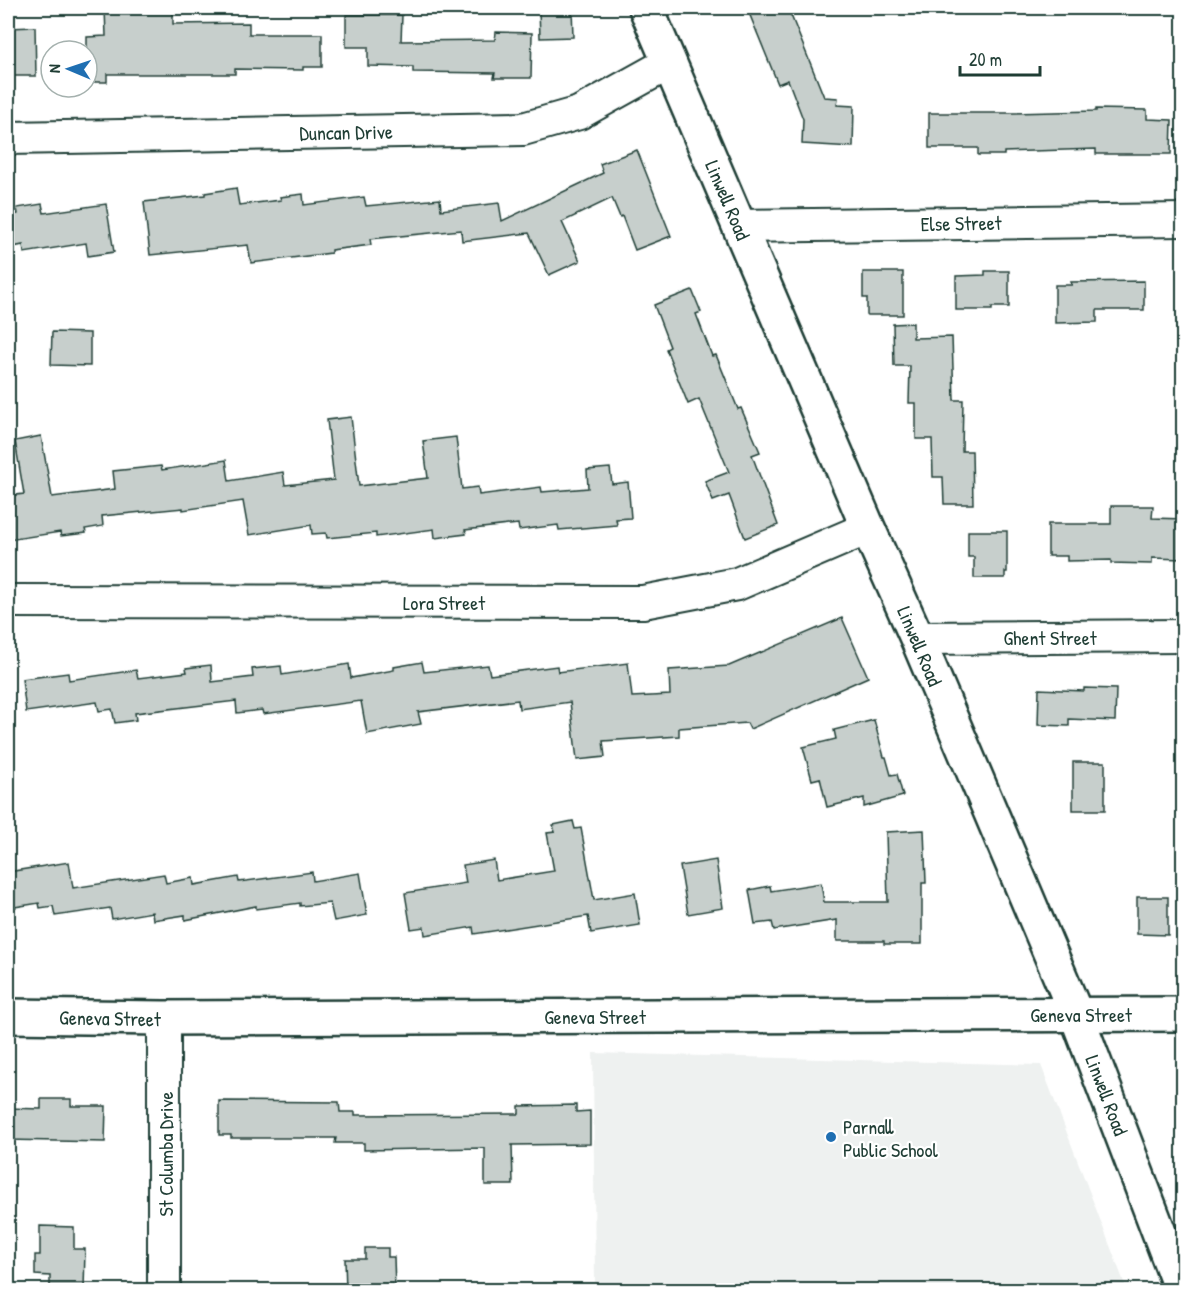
<svg xmlns="http://www.w3.org/2000/svg" width="1191" height="1298" font-family="'Patrick Hand',sans-serif">
<rect width="100%" height="100%" fill="#fff"/>
<filter id="ink" filterUnits="userSpaceOnUse"><feTurbulence type="fractalNoise" baseFrequency=".0167" numOctaves="2"/><feDisplacementMap in="SourceGraphic" scale="12" xChannelSelector="R" yChannelSelector="G"/><feConvolveMatrix kernelMatrix="1 2 1 2 8 2 1 2 1" color-interpolation-filters="sRGB"/></filter>
<g filter="url(#ink)">
<polygon fill="#eef1f0" points="593,1053 1041,1065 1127,1290 595,1290"/>
<g fill="#c7cfcc" stroke="#1f3d34" stroke-width="1.5">
<polygon points="105,8 173,8 173,24 249,23 249,34 322,34 322,67 303,67 303,70 235,69 235,74 107,74 107,82 87,82 87,37 106,36"/>
<polygon points="539,8 572,8 573,37 540,38"/>
<polygon points="747,8 788,8 824,97 838,98 837,105 854,106 853,147 802,144 803,119 788,80 778,84"/>
<polygon points="346,15 402,15 401,41 495,40 496,32 532,33 531,78 494,78 495,73 413,72 413,67 368,66 368,47 346,47"/>
<polygon points="35,27 36,76 8,76 8,28"/>
<polygon points="1096,109 1147,110 1147,119 1172,120 1171,154 1096,154 1096,149 1004,152 1004,155 978,155 978,148 929,148 929,113 1013,113 1096,111"/>
<polygon points="637,150 671,236 635,250 622,216 620,217 612,198 562,222 580,261 549,275 529,233 462,241 461,230 370,239 371,245 331,250 331,253 251,263 248,245 150,255 144,202 205,195 205,193 236,188 239,205 281,200 280,197 303,194 304,205 364,197 366,206 440,199 441,210 499,203 502,221 603,173 600,164"/>
<polygon points="42,204 44,213 106,204 114,252 88,256 86,243 24,253 23,245 8,248 8,216 18,214 17,208"/>
<polygon points="985,271 1009,271 1009,307 992,307 992,310 956,310 956,276 985,275"/>
<polygon points="863,272 903,272 903,315 867,315 867,298 863,298"/>
<polygon points="1144,281 1144,310 1097,310 1097,322 1055,323 1055,285 1072,285 1071,282"/>
<polygon points="692,290 701,312 696,314 712,356 716,355 738,409 741,408 760,452 752,455 778,525 745,538 729,495 713,501 705,481 729,472 699,399 688,404 666,349 670,347 654,305"/>
<polygon points="913,323 913,338 952,337 954,400 963,400 962,451 972,451 973,504 944,504 943,477 933,477 932,439 916,439 916,403 909,403 910,366 894,366 893,324"/>
<polygon points="52,332 90,333 90,366 51,365"/>
<polygon points="351,417 359,486 428,478 423,441 456,437 462,489 478,487 479,495 541,487 542,492 588,488 587,470 610,468 612,484 628,482 631,518 616,519 617,525 559,530 558,525 519,530 518,524 465,530 466,534 435,538 434,529 376,537 376,533 327,538 326,533 312,534 311,525 249,535 243,501 183,510 183,508 102,516 103,526 85,529 86,533 61,536 60,532 8,540 8,496 24,494 15,441 41,436 52,497 115,489 113,471 161,466 162,470 226,460 229,481 283,472 285,485 334,480 327,420"/>
<polygon points="1111,506 1153,506 1152,518 1184,519 1184,559 1152,558 1152,564 1111,563 1111,560 1067,561 1067,556 1048,556 1048,524 1111,524"/>
<polygon points="968,531 1007,531 1007,572 1005,572 1005,578 974,578 974,557 968,557"/>
<polygon points="842,618 868,677 750,729 747,723 679,728 679,736 603,741 605,757 577,760 570,702 519,709 518,700 418,712 421,724 367,734 361,701 263,714 262,710 237,713 236,701 135,713 136,720 115,723 112,709 99,711 97,702 26,712 22,679 68,673 69,680 136,670 138,678 187,672 186,668 211,665 212,682 253,677 252,669 281,666 282,675 349,664 351,678 394,670 394,667 422,662 424,672 488,665 490,675 557,666 558,672 628,663 632,697 670,695 669,670 729,666"/>
<polygon points="1084,688 1116,689 1115,721 1069,719 1069,726 1038,725 1039,689 1084,691"/>
<polygon points="874,720 884,757 886,757 891,775 897,774 903,796 864,807 864,798 827,807 820,778 812,780 803,747 836,739 834,730"/>
<rect x="1073" y="762" width="32" height="48"/>
<polygon points="573,821 575,829 581,828 594,900 635,893 640,925 591,933 588,916 474,934 473,927 425,935 424,927 411,929 405,893 466,883 463,865 494,860 497,880 554,871 547,833 555,832 553,825"/>
<polygon points="924,830 926,883 922,883 922,944 884,944 884,941 837,941 837,920 774,930 772,922 755,924 749,890 770,886 771,891 821,883 824,902 888,902 886,832"/>
<polygon points="716,860 723,908 688,914 680,866"/>
<polygon points="69,862 73,888 164,874 166,883 193,878 194,885 238,877 239,882 312,872 313,881 360,873 367,915 334,921 330,903 300,906 300,903 256,909 256,906 185,920 185,915 153,920 152,912 112,919 110,908 55,916 53,906 40,908 39,903 8,908 8,872"/>
<polygon points="1137,897 1168,897 1168,935 1137,934"/>
<polygon points="41,1099 71,1099 71,1106 106,1106 105,1142 8,1140 8,1108 41,1109"/>
<polygon points="219,1101 339,1102 340,1112 355,1112 355,1115 519,1114 519,1106 576,1105 576,1112 590,1111 590,1144 512,1145 513,1185 485,1185 485,1148 364,1150 364,1143 335,1143 336,1138 231,1138 231,1135 219,1135"/>
<polygon points="40,1226 74,1227 74,1249 85,1249 84,1290 50,1290 50,1276 35,1275 35,1255 40,1255"/>
<polygon points="365,1248 388,1248 388,1257 394,1257 395,1290 346,1290 345,1259 365,1259"/>
</g>
<g fill="none" stroke-linecap="round" stroke-linejoin="round">
<defs>
<g id="minor">
<polyline points="8,138 523,129 579,113 669,63"/>
<polyline points="739,226 1184,220"/>
<polyline points="8,601 643,602 737,584 868,528"/>
<polyline points="917,638 1184,636"/>
<polyline points="164,1018 164,1290"/>
</g>
<g id="major">
<polyline points="646,8 868,528 917,638 1076,1014 1181,1290"/>
<polyline points="8,1016 164,1018 1184,1014"/>
</g>
</defs>
<use href="#minor" stroke="#1f3d34" stroke-width="36"/>
<use href="#major" stroke="#1f3d34" stroke-width="38"/>
<use href="#minor" stroke="#fff" stroke-width="32"/>
<use href="#major" stroke="#fff" stroke-width="33"/>
</g>
</g>
<circle fill="#1f6fb2" stroke="#fff" stroke-width="2" cx="831" cy="1137" r="6"/>
<g text-anchor="middle" dominant-baseline="central" stroke-width="4.5" stroke-linejoin="round" paint-order="stroke">
<g font-size="20" fill="#1f3d34" stroke="#fff">
<text transform="translate(346 132) rotate(-1)">Duncan Drive</text>
<text transform="translate(728 200) rotate(67)">Linwell Road</text>
<text transform="translate(961 223) rotate(-1)">Else Street</text>
<text x="444" y="602">Lora Street</text>
<text x="1050" y="637">Ghent Street</text>
<text transform="translate(920 646) rotate(67)">Linwell Road</text>
<text x="1081" y="1014">Geneva Street</text>
<text x="595" y="1016">Geneva Street</text>
<text transform="translate(110 1018) rotate(1)">Geneva Street</text>
<text transform="translate(1107 1095) rotate(69)">Linwell Road</text>
<text transform="translate(165 1154) rotate(-90)">St Columba Drive</text>
</g>
<g font-size="20" fill="#1f3d34" stroke="#fff" text-anchor="start">
<text x="843" y="1126">Parnall<tspan x="843" dy="23">Public School</tspan></text>
</g>
</g>
<rect width="1191" height="1298" fill="none" stroke="#fff" stroke-width="30"/>
<rect x="15" y="15" width="1161" height="1268" fill="none" stroke="#1f3d34" stroke-width="2" filter="url(#ink)"/>
<g transform="translate(69 69) rotate(272)"><circle r="28" fill="#ffffff" stroke="#a5b1ae" stroke-width="1.5"/>
<path d="M0-4.5L10 22L0 15L-10 22Z" fill="#1f6fb2"/>
<text y="-9" font-size="16" font-weight="bold" text-anchor="middle" fill="#1f3d34">N</text>
</g>
<path d="M960 66v9h80v-9" fill="none" stroke="#1f3d34" stroke-width="3"/>
<text x="969" y="66" font-size="18" fill="#1f3d34" stroke="#ffffff" stroke-width="4.5" paint-order="stroke">20 m</text>
</svg>
